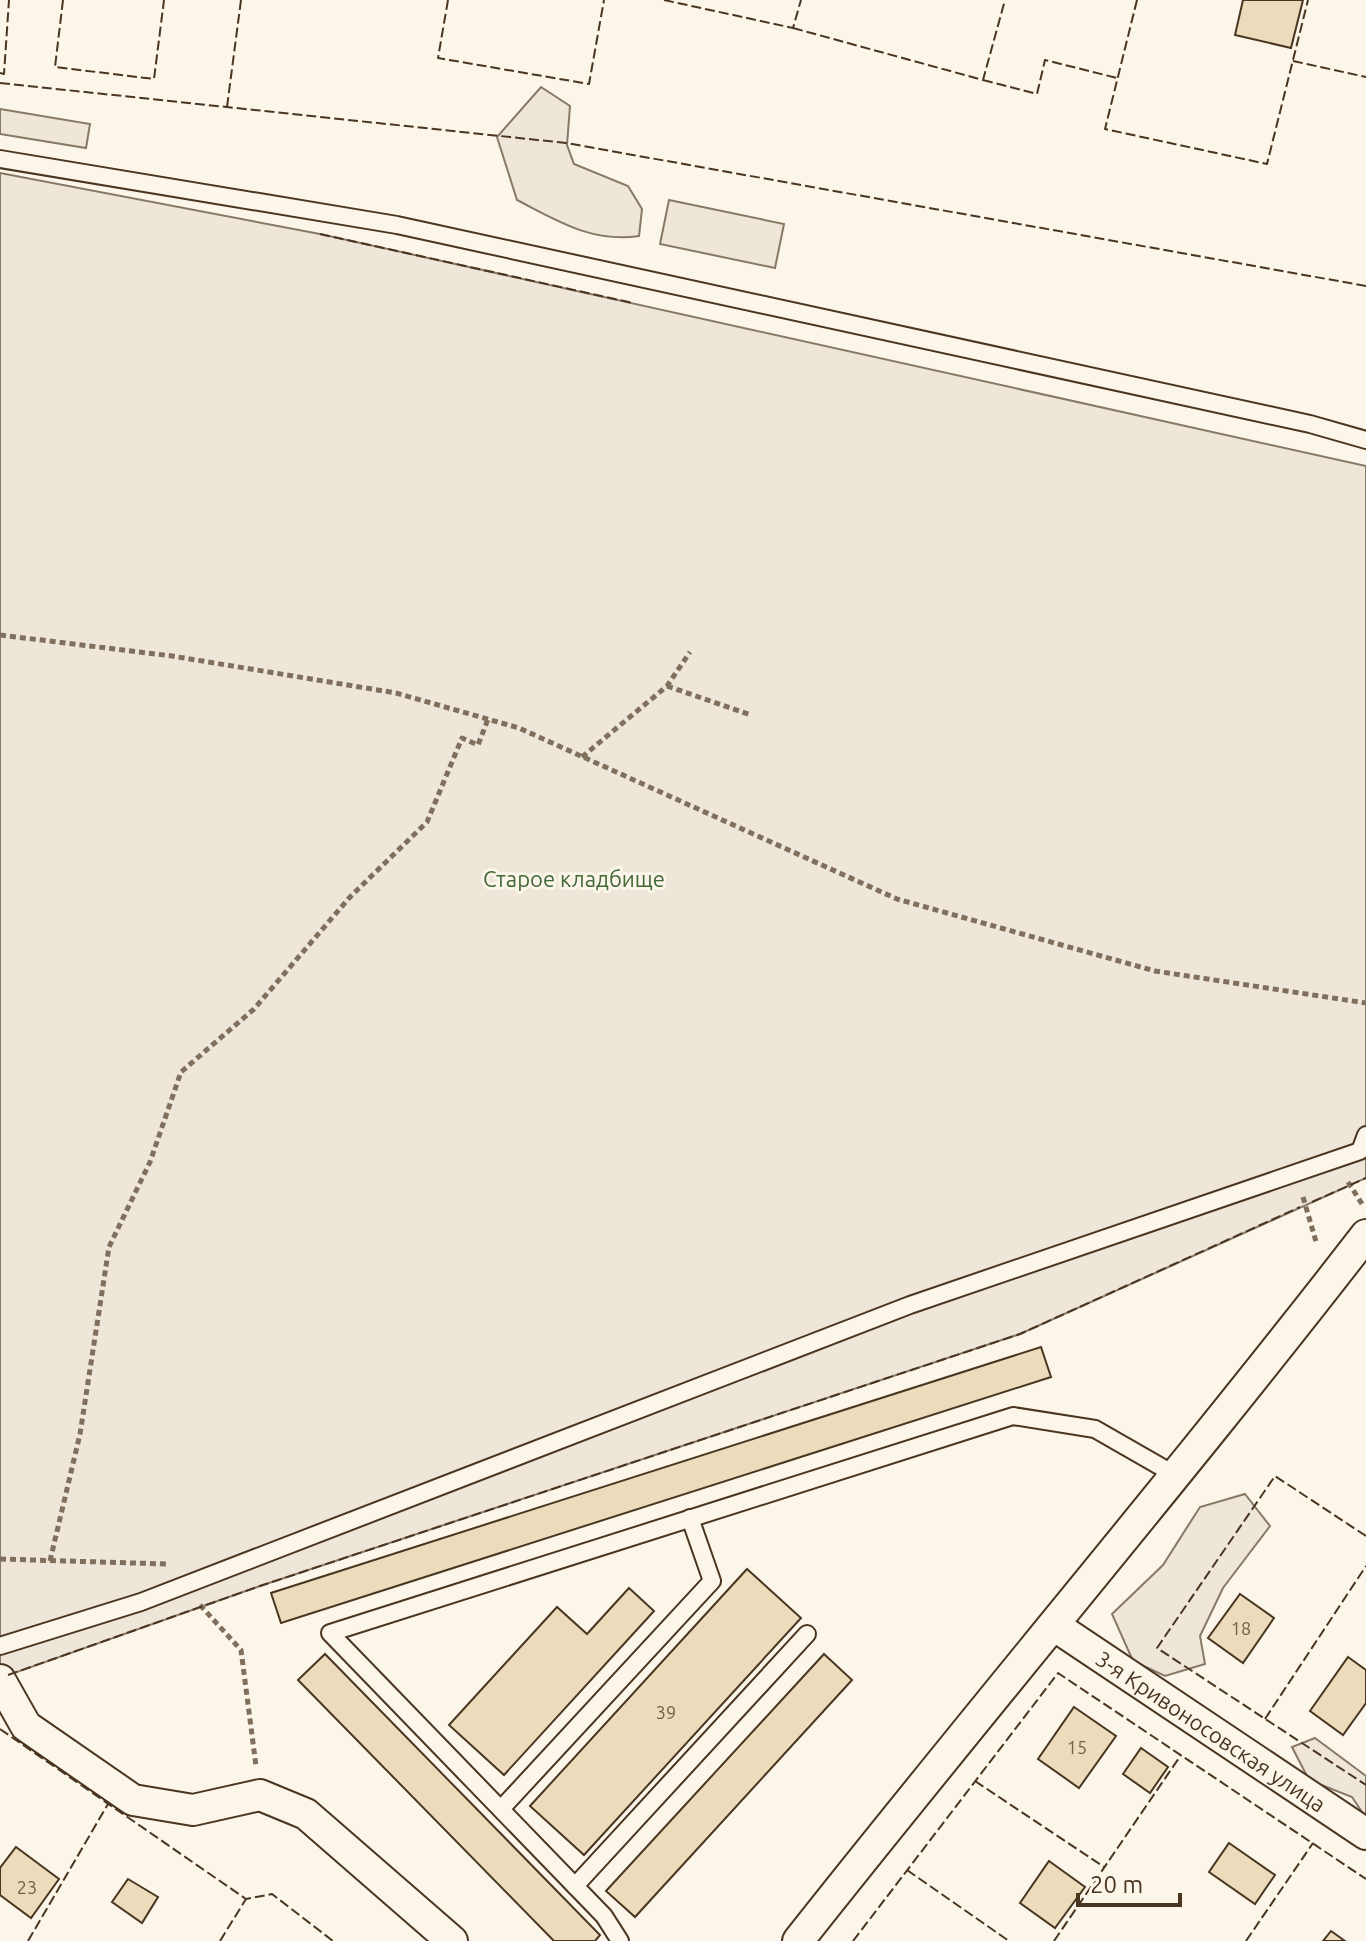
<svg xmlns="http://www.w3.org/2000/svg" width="1366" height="1941" font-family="Ubuntu,sans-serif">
<rect width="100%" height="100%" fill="#fbf6e9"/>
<g fill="#ede6d9" stroke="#887966" stroke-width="2">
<path d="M541,87L570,106L567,145L574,164L628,186L642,209L639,236C592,243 558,221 517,200L497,137Z"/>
<polygon points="0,109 90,124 86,148 0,134"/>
<polygon points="0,173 320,234 1366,466 1366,1178 1020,1334 260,1586 0,1678"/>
<polygon points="669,200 784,224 775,268 660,244"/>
<polygon points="1245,1494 1270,1526 1223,1588 1200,1636 1205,1664 1165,1676 1133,1661 1112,1614 1163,1565 1200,1507"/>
<polygon points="1315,1738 1366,1776 1366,1818 1352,1797 1309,1780 1292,1747"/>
</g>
<g fill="#ecdcbc" stroke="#4a3520" stroke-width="2">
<polygon points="1243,0 1303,0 1291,48 1235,35"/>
<polygon points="1041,1347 1051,1377 281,1623 271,1593"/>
<polygon points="747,1569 801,1618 584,1855 530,1806"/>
<polygon points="629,1588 654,1611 504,1775 449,1725 557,1607 587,1634"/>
<polygon points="1240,1594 1274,1618 1243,1663 1208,1638"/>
<polygon points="325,1654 600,1935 595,1941 554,1941 298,1680"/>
<polygon points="824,1654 852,1680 635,1917 606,1891"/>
<polygon points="1348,1657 1366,1670 1366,1703 1343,1735 1310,1711"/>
<polygon points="1074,1707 1116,1736 1079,1788 1038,1759"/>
<polygon points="1141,1748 1168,1767 1150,1793 1123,1774"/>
<polygon points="1229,1843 1275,1875 1255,1904 1209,1872"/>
<polygon points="16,1847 59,1879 31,1918 0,1895 0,1868"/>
<polygon points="1049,1861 1085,1887 1055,1928 1020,1903"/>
<polygon points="128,1879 158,1897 142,1923 112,1902"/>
<polygon points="1331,1931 1345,1941 1323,1941"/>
</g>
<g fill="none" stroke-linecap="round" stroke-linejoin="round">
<defs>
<g id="lane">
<polyline points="0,159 397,225 1310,424 1366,440"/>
<polyline points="0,1646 141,1602 910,1305 1360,1151 1366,1135"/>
<polyline points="501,1809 712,1581 690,1518"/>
<polyline points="575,1886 807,1634"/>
<polyline points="620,1941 604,1916 330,1633 1013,1416 1095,1429 1177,1476"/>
</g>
<g id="street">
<path id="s1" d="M1055,1626L1366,1834"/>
<polyline points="0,1680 26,1726 133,1800 193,1810 260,1795 306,1814 452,1941"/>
<path d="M798,1941C985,1704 1181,1474 1366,1235"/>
</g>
</defs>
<use href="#lane" stroke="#4a3520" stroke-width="20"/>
<use href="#street" stroke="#4a3520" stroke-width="34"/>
<g stroke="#7f6f5c" stroke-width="5" stroke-dasharray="6 4" stroke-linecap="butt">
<polyline points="0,635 172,656 396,693 519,728 897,899 1155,971 1366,1003"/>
<polyline points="667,686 751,715"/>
<polyline points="582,757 667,686 690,652"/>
<polyline points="1348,1182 1362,1204"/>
<polyline points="1303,1197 1317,1245"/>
<polyline points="0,1559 167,1564"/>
<polyline points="50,1561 80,1434 109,1247 150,1162 181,1072 254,1009 350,897 427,822 462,738 478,745 488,719"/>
<polyline points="200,1605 241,1650 256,1766"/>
</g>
<use href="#lane" stroke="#fbf6e9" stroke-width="16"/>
<use href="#street" stroke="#fbf6e9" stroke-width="30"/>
<g stroke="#4a3520" stroke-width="2" stroke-dasharray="10 4" stroke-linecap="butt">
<polyline points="63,0 55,67 154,79 164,0"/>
<polyline points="448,0 438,58 589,84 604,0"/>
<polyline points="664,0 793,28 801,0"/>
<polyline points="1137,0 1105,129 1267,164 1308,0"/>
<polyline points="793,28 983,80 1005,0"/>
<polyline points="1293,61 1366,77"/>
<polyline points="0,73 4,74 9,0"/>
<polyline points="983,80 1037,94 1045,60 1117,78"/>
<polyline points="0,83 566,143 1366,286"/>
<polyline points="227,107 241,0"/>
<polyline points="320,234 633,303"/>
<polyline points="1312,1202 1366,1178"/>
<polyline points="1366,1536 1275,1476 1157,1648 1366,1785"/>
<polyline points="8,1675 260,1586 1020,1334 1300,1207"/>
<polyline points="1265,1719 1366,1566"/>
<polyline points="0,1729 246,1899 272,1894 333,1941"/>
<polyline points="975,1781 1104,1867"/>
<polyline points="907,1870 1009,1941"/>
<polyline points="28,1941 108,1804"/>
<polyline points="220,1941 246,1899"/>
<polyline points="853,1941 1058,1673 1366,1879"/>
<polyline points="1054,1941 1181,1755"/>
<polyline points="1246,1941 1313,1843"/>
</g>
</g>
<g text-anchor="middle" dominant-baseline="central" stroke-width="6" stroke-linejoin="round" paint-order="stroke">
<g font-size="18" fill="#725f47">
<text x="1241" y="1628">18</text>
<text x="666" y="1712">39</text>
<text x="1077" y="1747">15</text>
<text x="27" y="1887">23</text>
</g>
<g font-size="22" fill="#436837" stroke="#fbf6e9">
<text x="574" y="878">Старое кладбище</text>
</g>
<g font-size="22" fill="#4a3520" stroke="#fbf6e9">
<text stroke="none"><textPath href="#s1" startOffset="188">3-я Кривоносовская улица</textPath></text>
</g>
</g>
<path d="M1078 1893v12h102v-12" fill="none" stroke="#4a3520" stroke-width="4"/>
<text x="1090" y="1893" font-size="24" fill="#4a3520" stroke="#fbf6e9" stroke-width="6" paint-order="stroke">20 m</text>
</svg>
